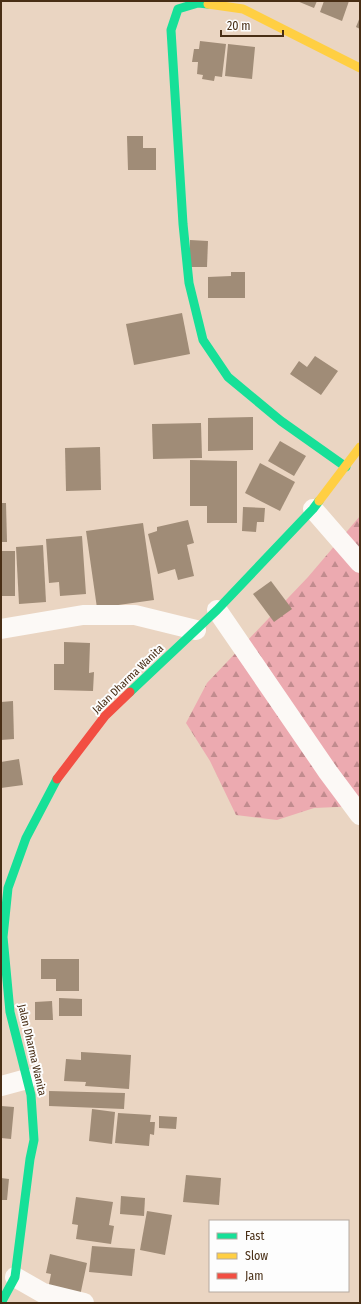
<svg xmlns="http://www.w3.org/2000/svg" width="361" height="1304" font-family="'Fira Sans Condensed',sans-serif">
<defs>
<pattern id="forest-firs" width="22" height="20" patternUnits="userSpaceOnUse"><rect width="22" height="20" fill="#ecaab0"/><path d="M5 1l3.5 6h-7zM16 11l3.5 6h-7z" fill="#c18b8e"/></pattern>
</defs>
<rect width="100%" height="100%" fill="#ead5c2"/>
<polygon fill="url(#forest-firs)" points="360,516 360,806 314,808 277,820 236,815 210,761 186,723 207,683 308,577"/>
<g fill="#a08c77">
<polygon points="297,1 317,1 314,8"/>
<polygon points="324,1 349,1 342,21 320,12"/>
<polygon points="360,17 360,29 356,27"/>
<polygon points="200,41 226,44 222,77 215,76 214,81 202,79 203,75 197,74 198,62 192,62 194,49 199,49"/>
<polygon points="228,44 255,47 252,79 225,76"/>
<polygon points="127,136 143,136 143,148 156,148 156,170 128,170"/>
<polygon points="190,240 208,241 207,267 190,267"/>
<polygon points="231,272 245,272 245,298 208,298 208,277 231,276"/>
<polygon points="182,313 190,354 134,365 126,324"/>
<polygon points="315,356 338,371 321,395 290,374 299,361 307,367"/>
<polygon points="253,417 253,450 208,451 208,418"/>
<polygon points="201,423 202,458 153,459 152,424"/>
<polygon points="280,441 306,456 294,476 268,461"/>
<polygon points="100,447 101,490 66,491 65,448"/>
<polygon points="190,460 237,461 237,523 207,523 207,506 190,506"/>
<polygon points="260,463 295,482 280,511 245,493"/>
<polygon points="1,503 6,503 7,542 1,542"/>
<polygon points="243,507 265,508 264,522 257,522 256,532 242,531"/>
<polygon points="188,520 194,543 187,545 194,576 178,580 175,569 158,574 148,534 157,531 157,527"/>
<polygon points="143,523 154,600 97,608 86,531"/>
<polygon points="82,536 86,594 60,596 59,582 49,583 46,539"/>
<polygon points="43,545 46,602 19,604 16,547"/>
<rect x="1" y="551" width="14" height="45"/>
<polygon points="271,581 292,609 274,622 253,594"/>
<polygon points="64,642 90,643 89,673 94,672 93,691 54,690 54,664 64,664"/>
<polygon points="13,701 14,739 1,740 1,702"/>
<polygon points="19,759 23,785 1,788 1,762"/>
<polygon points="41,959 79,959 79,991 56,991 56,979 41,979"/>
<polygon points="59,998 82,999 82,1016 59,1016"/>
<polygon points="52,1001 53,1020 35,1020 35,1002"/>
<polygon points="81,1052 131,1055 129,1089 85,1086 86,1082 64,1081 66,1059 81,1060"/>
<polygon points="49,1091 125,1093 124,1109 49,1106"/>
<polygon points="1,1106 14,1107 11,1139 1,1138"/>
<polygon points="92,1109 115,1112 112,1144 89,1141"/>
<polygon points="118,1113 151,1115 150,1122 155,1122 154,1135 150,1134 149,1146 115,1143"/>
<polygon points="159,1116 177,1117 176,1129 159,1128"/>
<polygon points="186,1175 221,1178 219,1205 183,1202"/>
<polygon points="1,1178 9,1179 7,1200 1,1200"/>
<polygon points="121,1196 145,1198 144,1216 120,1214"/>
<polygon points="76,1197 113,1202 109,1225 114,1226 111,1244 76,1239 78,1225 72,1224"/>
<polygon points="147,1211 172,1215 165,1255 140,1250"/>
<polygon points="92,1246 135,1249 132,1276 89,1272"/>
<polygon points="50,1254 87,1263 80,1296 48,1289 51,1274 46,1273"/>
</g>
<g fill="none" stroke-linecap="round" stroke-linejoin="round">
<g stroke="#fcf9f6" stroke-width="20">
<polyline points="313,509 360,563"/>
<polyline points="217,610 328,772 360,815"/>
<polyline points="1,629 83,615 135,615 196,630"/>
<polyline points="1,1086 27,1079"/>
<polyline points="15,1277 43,1293 84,1303"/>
</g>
<g stroke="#16e098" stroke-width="9">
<polyline points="208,4 198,3 178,9 171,30 183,224 189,283 203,340 228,377 281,421 346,467"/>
<polyline points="130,692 217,610 313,509 319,501"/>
<polyline points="1,1303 15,1277 30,1159 34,1140 31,1095 10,1012 3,937 8,888 26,838 57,779"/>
</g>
<g stroke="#ffcf43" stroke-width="9">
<polyline points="208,4 243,9 360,68"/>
<polyline points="319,501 360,447"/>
</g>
<polyline stroke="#f24e42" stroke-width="9" points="57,779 105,716 130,692"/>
</g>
<g text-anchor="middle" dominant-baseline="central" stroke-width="4" stroke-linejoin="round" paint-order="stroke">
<g font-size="11" fill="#482e15" stroke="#fdfdfd">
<text transform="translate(128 679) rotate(-44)">Jalan Dharma Wanita</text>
<text transform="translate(32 1050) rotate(77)">Jalan Dharma Wanita</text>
</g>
</g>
<rect width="361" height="1304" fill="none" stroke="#482e15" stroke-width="4"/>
<rect x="209" y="1220" width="140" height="72" fill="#fdfdfd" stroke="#b5aaa0"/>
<rect x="217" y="1233" width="20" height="6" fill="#16e098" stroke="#b5aaa0"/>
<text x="245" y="1240" font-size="12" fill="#482e15">Fast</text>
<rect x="217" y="1253" width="20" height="6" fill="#ffcf43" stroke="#b5aaa0"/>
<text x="245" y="1260" font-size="12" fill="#482e15">Slow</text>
<rect x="217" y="1273" width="20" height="6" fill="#f24e42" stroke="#b5aaa0"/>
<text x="245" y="1280" font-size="12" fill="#482e15">Jam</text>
<path d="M221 30v6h62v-6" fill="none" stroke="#482e15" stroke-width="2"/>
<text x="227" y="30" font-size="12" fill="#482e15" stroke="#fdfdfd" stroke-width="3" paint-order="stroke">20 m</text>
</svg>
